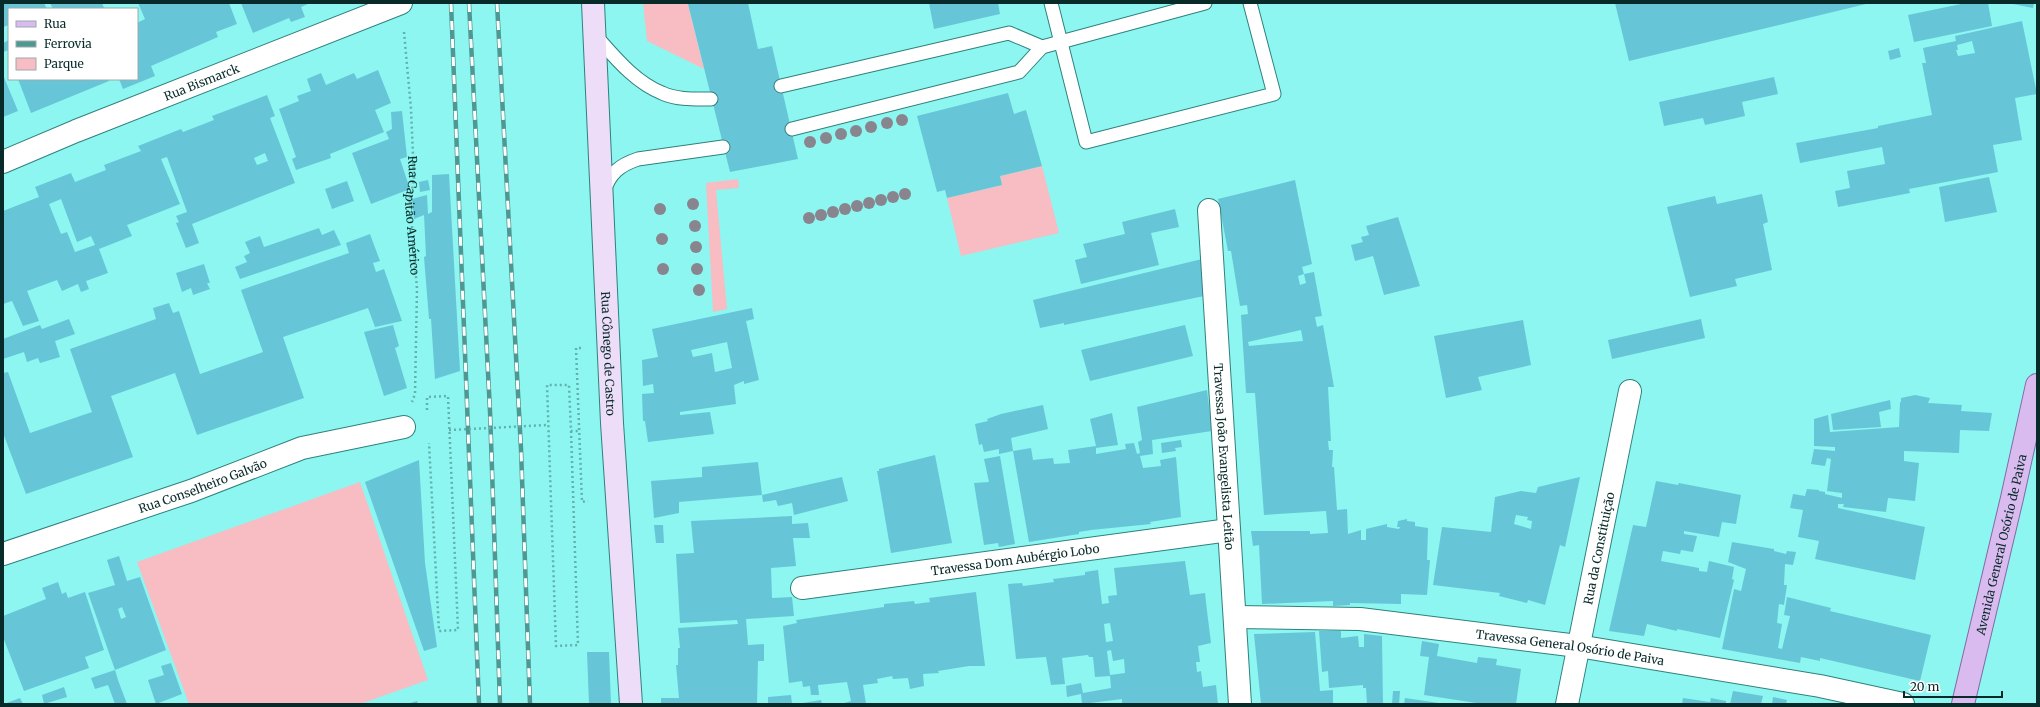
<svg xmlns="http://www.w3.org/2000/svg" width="2040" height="707" font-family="Merriweather,serif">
<rect width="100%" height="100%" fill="#8df6f0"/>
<g fill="#f8bcc3">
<polygon points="643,3 693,3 688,4 704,69 647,41"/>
<polygon points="1042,166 1059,233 961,256 947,198 1002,185 1000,176"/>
<polygon points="738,179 739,188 716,190 727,309 713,312 706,183"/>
<polygon points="360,482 428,680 360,704 189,704 137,562"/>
</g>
<g fill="#66c6d8" fill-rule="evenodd">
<polygon points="3,3 44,3 47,9 9,9 9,25 3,27"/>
<polygon points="50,3 102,3 104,8 53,9"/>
<polygon points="138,3 229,3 237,24 216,32 218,37 151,66 155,76 123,89 119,79 137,79 137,23 145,19"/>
<polygon points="241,3 310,3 301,7 305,17 291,22 289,18 253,33"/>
<polygon points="693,3 748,3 758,49 772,46 798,159 730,172 688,4"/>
<polygon points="929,3 998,3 1000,14 934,29"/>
<polygon points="1615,3 1865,3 1866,4 1629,61"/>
<polygon points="1966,3 1988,3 1992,26 1914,42 1908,15"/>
<polygon points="2008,3 2034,3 2033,8"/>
<path d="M2022,21L2037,94L2015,98L2022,140L1993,145L1998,172L1909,189L1910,193L1838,207L1835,191L1850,188L1847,171L1885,164L1882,147L1800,163L1796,143L1878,128V126L1932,115L1922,63H1926L1923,48L1956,41L1955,36ZM1972,41L1975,53L1958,56L1956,50H1958L1957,45Z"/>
<polygon points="9,40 9,50 3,52 3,43"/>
<polygon points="1899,48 1901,57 1890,60 1888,51"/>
<polygon points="378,70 391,103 375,110 384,132 330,154 331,158 296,170 292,159 296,157 279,109 299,101 297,96 311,91 307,79 321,73 326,85 354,73 357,79"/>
<polygon points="3,75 18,111 3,117"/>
<polygon points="1774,77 1778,94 1742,102 1745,116 1705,125 1703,118 1664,126 1659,102"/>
<polygon points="18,79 108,79 109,81 31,113"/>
<polygon points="1008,93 1014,114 1026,110 1042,166 1000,176 1002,185 947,198 945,190 937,192 917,116"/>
<path d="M267,95L275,116L270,118L295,183L192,224L199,243L186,248L176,223L179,222L176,216L187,212L167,157L161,159L180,204L127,225L132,236L99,249L108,273L86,281L89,289L81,292L78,284L62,291L57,280L27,291L39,321L23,326L12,301L3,304V211L39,197L35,187L71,173L75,182L106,170L104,165L141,151L138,146L181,129L183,132L214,120L212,116ZM265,153L268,161L257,165L254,158ZM61,199L77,242L91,236L95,245L75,252L67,232L61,234L49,204Z"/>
<polygon points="402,111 407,157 400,159 410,189 371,204 352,153 389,139 386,132 392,129 391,112"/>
<polygon points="449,174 460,371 435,379 431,319 429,319 424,257 426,256 424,215 414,219 412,199 427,195 428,214 432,212 432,175"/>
<polygon points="1989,177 1997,212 1945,222 1939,187"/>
<polygon points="428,180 430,190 420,192 419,182"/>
<path d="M1295,180L1312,264L1302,267L1304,274L1298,276L1300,285L1306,283L1304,274L1314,272L1322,316L1315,317L1317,327L1323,325L1334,387H1328L1331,441H1328L1329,450H1333L1332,467H1334L1337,510L1347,509L1348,534L1361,530V540H1366V529L1387,524V527L1399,529L1400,527H1397L1398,521L1407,519V521L1415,522V526L1428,528L1427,560H1430L1427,595L1401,594V604L1350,603V605L1333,606V601L1262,604L1259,545L1253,546L1251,531H1310V534L1328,533L1326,511L1264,515L1255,393H1246L1241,315L1248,314L1247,305L1240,306L1231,251H1228L1218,199ZM1301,330L1303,341L1249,346L1248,342Z"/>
<polygon points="347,181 354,201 332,209 325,189"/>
<polygon points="1762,194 1768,222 1763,224 1772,270 1735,279 1737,286 1690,297 1667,207 1715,196 1717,204"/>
<polygon points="1175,209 1179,227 1151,233 1159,265 1081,284 1075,260 1087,257 1083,244 1125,234 1122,222"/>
<polygon points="1398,217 1420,286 1384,295 1373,256 1355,261 1351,245 1363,242 1361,237 1369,235 1366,226"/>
<polygon points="319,228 322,235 334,230 341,245 240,279 235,267 247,262 244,256 250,253 245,242 260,236 264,247"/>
<polygon points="370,234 380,261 373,263 376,272 384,269 402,321 375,327 368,308 283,337 304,398 197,435 175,373 111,396 133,457 26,494 3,433 3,373 8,372 30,433 92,412 70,349 156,319 153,308 169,303 173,313 179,311 200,374 263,352 241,290 349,253 346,243"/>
<polygon points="1202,259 1209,295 1064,325 1064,323 1040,328 1033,300"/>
<polygon points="204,264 210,283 207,283 210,289 193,295 191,288 182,292 176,273"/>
<path d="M752,308L754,319L746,321L759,380L744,384V381L734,385L736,404L680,412V415L710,412L714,434L648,442L645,421H643L642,394L654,393L653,384L643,386L642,360L658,357L652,329ZM727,342L732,368L715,372L712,353L693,357L691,350Z"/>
<polygon points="69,319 75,334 55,341 60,357 40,363 38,358 27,362 24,352 3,359 3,339 40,325 42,329"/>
<polygon points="1701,319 1705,338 1612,359 1608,340"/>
<polygon points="1523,320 1531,365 1478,377 1482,390 1446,398 1434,336"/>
<polygon points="393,325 399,346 395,348 407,388 384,396 364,332"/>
<polygon points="1185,325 1193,356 1090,381 1081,350"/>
<polygon points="1207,390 1212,431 1152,440 1153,454 1140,456 1143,468 1161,466 1160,460 1176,457 1181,517 1150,522 1151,524 1091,530 1079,532 1079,534 1029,542 1013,451 1031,448 1033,460 1053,458 1054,464 1070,463 1068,450 1096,446 1090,419 1112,413 1118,445 1096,448 1096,454 1126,449 1125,444 1134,443 1137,454 1140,453 1138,442 1142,440 1137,407"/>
<polygon points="1915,395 1930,398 1928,403 1962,405 1961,411 1992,413 1989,431 1960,430 1959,453 1904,451 1904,461 1919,463 1915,501 1888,498 1886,512 1843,507 1844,504 1838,504 1838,508 1925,527 1915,580 1815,559 1819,541 1798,537 1803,510 1790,508 1793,494 1805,496 1807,489 1819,490 1819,491 1825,492 1825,494 1842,498 1842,493 1827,491 1831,459 1827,458 1825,466 1811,464 1814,449 1835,451 1835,447 1814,446 1814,419 1828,415 1830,432 1899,427 1900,402 1901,402 1901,398"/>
<polygon points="1890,400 1891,409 1879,412 1881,427 1833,430 1831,414"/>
<polygon points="1043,405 1048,429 1011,438 1013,451 999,454 999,449 984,452 982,444 979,445 975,424 988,421 987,419 1001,414"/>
<polygon points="1181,440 1182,447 1175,448 1176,451 1162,453 1161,443"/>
<polygon points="935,455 952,543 891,553 877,471 879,471 879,469"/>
<polygon points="1000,456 1015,544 999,547 998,543 984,545 974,483 989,482 984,459"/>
<polygon points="419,460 425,563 437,647 424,651 365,482"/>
<polygon points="758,462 762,495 679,502 679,513 654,518 651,481 702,477 702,467"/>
<polygon points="842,477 848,501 794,515 792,503 778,506 776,500 763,502 762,495"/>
<path d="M1580,477L1565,547L1560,545L1545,605L1528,600L1527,603L1499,596L1500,593L1433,585L1442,527L1491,532L1495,497L1521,491L1536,493L1538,487ZM1516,515L1528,517L1527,520L1532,521L1531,529L1514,524Z"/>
<polygon points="1656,481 1678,485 1679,483 1741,495 1736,524 1722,522 1719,537 1684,531 1684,534 1697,536 1693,552 1681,550 1680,554 1663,551 1661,561 1699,568 1699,571 1707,572 1709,561 1734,567 1732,579 1734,580 1720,638 1677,629 1677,631 1647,624 1644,636 1609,631 1633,525 1646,527"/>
<polygon points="792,516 792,524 808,523 810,538 793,538 796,566 771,568 772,598 792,597 794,616 746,619 748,645 764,644 764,661 758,661 757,704 661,704 661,698 679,698 676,665 678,665 678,648 680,648 678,628 738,624 737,620 680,623 676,554 694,553 691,521"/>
<polygon points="654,525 663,525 664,543 656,543"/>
<polygon points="1732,542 1774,549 1774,551 1786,554 1787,551 1796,552 1793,565 1785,564 1784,585 1787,585 1784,605 1779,604 1777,623 1782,624 1778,648 1782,649 1790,616 1784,615 1787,597 1831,608 1830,611 1931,635 1920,681 1820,658 1820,661 1801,657 1800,663 1722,649 1734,589 1741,591 1746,569 1728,562"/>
<path d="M119,556L127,581L140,577L166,650L115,670L88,593L115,585L107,560ZM122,607L126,617L121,619L118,609Z"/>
<path d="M1185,561L1190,595L1205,593L1207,611L1211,643L1198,646L1200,662H1196L1197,672L1201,671L1203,687L1216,685L1218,704H1122V699L1082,704L1081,694L1067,697L1066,686L1081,683L1083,693L1111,688L1110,676L1095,677L1093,657H1089L1088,655L1062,658L1065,684L1051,685L1046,657L1016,659L1008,584L1022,583L1023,586L1054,582L1053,579L1085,575V572L1098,570L1102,604L1109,603L1108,596L1117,595L1114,568ZM1110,623L1113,641L1106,642L1104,624ZM1111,650L1113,661L1124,659L1125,673L1110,675L1107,651Z"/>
<polygon points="58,582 62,594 66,592 68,598 85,592 104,650 85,657 89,668 24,691 3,637 3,616 46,599 42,588"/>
<polygon points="976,592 985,666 969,666 938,671 939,673 923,674 924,686 910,689 908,678 893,679 892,676 877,679 878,683 863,685 866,704 841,704 851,701 847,682 818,685 819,695 811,695 810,686 803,687 802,681 789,683 783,626 797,623 796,620 884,607 884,604 914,601 915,604 930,602 929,598"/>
<polygon points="1319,631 1341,631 1341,638 1358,636 1359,647 1364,647 1364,634 1382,636 1383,704 1367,704 1366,688 1363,688 1363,685 1329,688 1328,671 1322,672"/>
<polygon points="1315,632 1320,691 1333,690 1333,704 1261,704 1254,634"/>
<polygon points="1422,641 1439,644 1437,656 1477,663 1478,657 1497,659 1496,665 1521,669 1516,704 1483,704 1424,695 1429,657 1420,656"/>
<polygon points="587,652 609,652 611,704 589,704"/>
<polygon points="171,663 182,694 156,704 148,680 164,675 161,666"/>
<polygon points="115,670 118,680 127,704 115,704 108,685 95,689 91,678"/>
<polygon points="64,687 67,697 44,704 42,695"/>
<polygon points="1393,691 1400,691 1399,704 1392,704"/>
<polygon points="1733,691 1763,696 1761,704 1730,704"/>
<polygon points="791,695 792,704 768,704 768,697"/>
<polygon points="1773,697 1787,700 1786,704 1772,704"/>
<polygon points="20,698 23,704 4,704"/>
<polygon points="1405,698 1439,703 1439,704 1404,704"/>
<polygon points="1683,698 1710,702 1711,698 1726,701 1726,704 1682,704"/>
<polygon points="821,700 822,704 803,704 803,703"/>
<polygon points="417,701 418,704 407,704"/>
</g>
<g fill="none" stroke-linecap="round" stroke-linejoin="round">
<defs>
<g id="lane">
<polyline points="1051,3 1086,142 1274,94 1250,3"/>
<path d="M594,34C613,55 634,82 662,93C677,100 695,99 711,99"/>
<polyline points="781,86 1009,33 1042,47"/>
<polyline points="792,129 1019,72 1042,47 1205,3"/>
<path d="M604,191C610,173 620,165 638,159L723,147"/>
</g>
<g id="street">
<path id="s2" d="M3,162L76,131L401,3"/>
<path id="s3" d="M1209,210L1240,704"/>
<path id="s4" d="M3,554L191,491L302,448L404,427"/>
<path id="s5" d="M802,588L1229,530"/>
<path id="s6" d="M1235,617L1360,619L1578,646L1820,686L1903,704"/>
<path id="s7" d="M1567,704L1630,391"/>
</g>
<g id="secondary">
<path id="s8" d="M593,3L612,423L631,704"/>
</g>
<g id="primary">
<path id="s9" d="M1963,704L2012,498L2037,385"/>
</g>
</defs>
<use href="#lane" stroke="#2f817d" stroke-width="15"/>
<use href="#street" stroke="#2f817d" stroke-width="24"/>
<use href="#secondary" stroke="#2f817d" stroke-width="24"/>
<use href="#primary" stroke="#816ba4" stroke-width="24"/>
<g stroke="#61b2ad" stroke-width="2.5" stroke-dasharray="2 3" stroke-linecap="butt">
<path id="s1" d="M404,32L411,109L414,178L410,202L417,289L415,394L412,402"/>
<polyline points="581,348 576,348 582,502 588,501"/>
<polyline points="427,410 427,397 448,396 458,630 439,631 429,443"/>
<polyline points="571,431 578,645 556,646 547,385 569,385 571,431 579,431"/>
</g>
<use href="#lane" stroke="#fff" stroke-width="13"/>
<use href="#street" stroke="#fff" stroke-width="22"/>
<use href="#secondary" stroke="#edddf8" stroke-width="22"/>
<use href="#primary" stroke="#dabbf0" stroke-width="22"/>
<defs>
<g id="rail">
<polyline points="451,3 479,704"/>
<polyline points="469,3 490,411 500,704"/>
<polyline points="497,3 521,449 530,704"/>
</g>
</defs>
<use href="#rail" stroke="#4f9793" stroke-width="4.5"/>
<use href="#rail" stroke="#fff" stroke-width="3" stroke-dasharray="9" stroke-linecap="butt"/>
<polyline stroke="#61b2ad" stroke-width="2.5" stroke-dasharray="2 3" stroke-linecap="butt" points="449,430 548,425"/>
</g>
<g fill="#88858e">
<circle cx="902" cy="120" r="6"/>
<circle cx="887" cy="123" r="6"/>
<circle cx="871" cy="127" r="6"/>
<circle cx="856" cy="131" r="6"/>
<circle cx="841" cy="134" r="6"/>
<circle cx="826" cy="138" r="6"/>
<circle cx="810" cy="142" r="6"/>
<circle cx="905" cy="194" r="6"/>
<circle cx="893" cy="197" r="6"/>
<circle cx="881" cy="200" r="6"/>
<circle cx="869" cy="203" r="6"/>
<circle cx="693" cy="204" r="6"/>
<circle cx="857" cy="206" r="6"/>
<circle cx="660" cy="209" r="6"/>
<circle cx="845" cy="209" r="6"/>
<circle cx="833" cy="212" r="6"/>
<circle cx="821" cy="215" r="6"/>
<circle cx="809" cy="218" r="6"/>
<circle cx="695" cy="226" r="6"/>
<circle cx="662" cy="239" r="6"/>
<circle cx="696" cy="247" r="6"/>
<circle cx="663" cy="269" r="6"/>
<circle cx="697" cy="269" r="6"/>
<circle cx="699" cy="290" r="6"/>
</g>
<g text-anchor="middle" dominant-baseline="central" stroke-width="3" stroke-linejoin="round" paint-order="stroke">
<g font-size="12" fill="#082b29" stroke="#fff">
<text stroke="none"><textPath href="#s2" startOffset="214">Rua Bismarck</textPath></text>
<text stroke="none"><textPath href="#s1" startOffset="184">Rua Capitão Américo</textPath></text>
<text stroke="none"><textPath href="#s8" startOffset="351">Rua Cônego de Castro</textPath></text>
<text stroke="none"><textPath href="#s3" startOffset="247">Travessa João Evangelista Leitão</textPath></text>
<text stroke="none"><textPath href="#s4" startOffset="211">Rua Conselheiro Galvão</textPath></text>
<text stroke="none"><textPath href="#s9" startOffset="164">Avenida General Osório de Paiva</textPath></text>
<text stroke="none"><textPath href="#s7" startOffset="159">Rua da Constituição</textPath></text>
<text stroke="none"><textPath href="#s5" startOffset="215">Travessa Dom Aubérgio Lobo</textPath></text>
<text stroke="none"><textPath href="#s6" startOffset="337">Travessa General Osório de Paiva</textPath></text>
</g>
</g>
<rect width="2040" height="707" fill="none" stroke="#082b29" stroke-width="8"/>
<rect x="8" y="8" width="130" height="72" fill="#ffffff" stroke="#9caaa9"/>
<rect x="16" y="21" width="20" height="6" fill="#dabbf0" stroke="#9caaa9"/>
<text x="44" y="28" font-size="12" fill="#082b29">Rua</text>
<rect x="16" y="41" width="20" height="6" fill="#4f9793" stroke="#9caaa9"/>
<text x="44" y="48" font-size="12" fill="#082b29">Ferrovia</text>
<rect x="16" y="58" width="20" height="12" fill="#f8bcc3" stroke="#9caaa9"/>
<text x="44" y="68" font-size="12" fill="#082b29">Parque</text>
<path d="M1904 691v6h98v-6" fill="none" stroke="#082b29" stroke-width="2"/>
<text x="1910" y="691" font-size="12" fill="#082b29" stroke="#ffffff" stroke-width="3" paint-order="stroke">20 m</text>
</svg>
